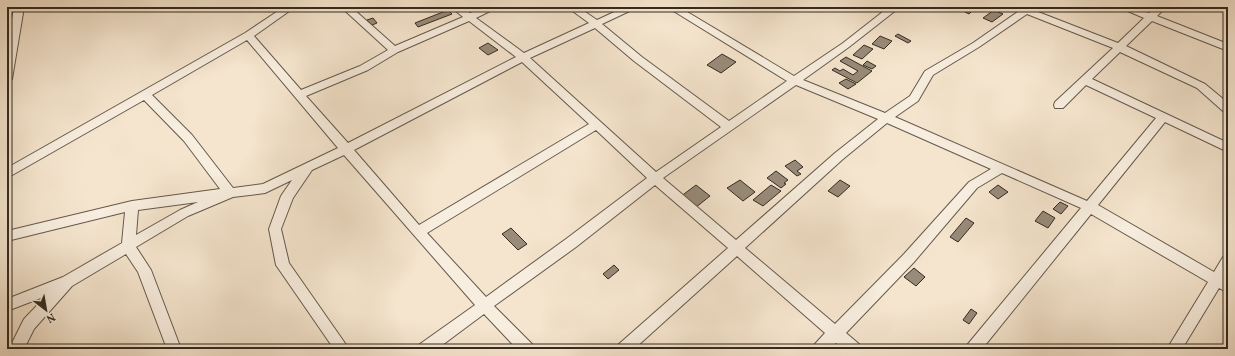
<svg xmlns="http://www.w3.org/2000/svg" width="1235" height="356" font-family="Vollkorn,serif">
<rect width="100%" height="100%" fill="#f5e5ce"/>
<filter id="stains"><feTurbulence type="fractalNoise" baseFrequency=".005" numOctaves="4"/><feColorMatrix values="0 0 0 0 .2 0 0 0 0 .09 0 0 0 0 .02 0 0 0 .5 -.17"/></filter>
<radialGradient id="worn" r=".72"><stop offset=".6" stop-color="#630" stop-opacity="0"/><stop offset="1" stop-color="#630" stop-opacity=".3"/></radialGradient>
<g fill="#988b7a" stroke="#342a20">
<polygon points="964,7 976,7 969,14 961,10"/>
<polygon points="448,10 452,14 418,27 415,23"/>
<polygon points="994,10 1003,14 992,22 983,18"/>
<polygon points="373,18 377,23 372,25 367,20"/>
<polygon points="898,34 911,41 908,43 895,36"/>
<polygon points="880,36 892,41 884,49 872,44"/>
<polygon points="488,43 498,50 488,55 479,48"/>
<polygon points="864,45 873,49 862,59 853,55"/>
<polygon points="722,54 736,62 721,73 707,65"/>
<polygon points="846,57 872,71 857,83 832,70 835,68 840,71 843,69 853,75 858,71 840,61"/>
<polygon points="867,61 876,66 872,69 863,65"/>
<polygon points="846,79 856,84 848,89 839,83"/>
<polygon points="795,160 803,167 797,171 801,174 797,176 785,166"/>
<polygon points="776,171 788,180 784,183 786,184 781,188 767,178"/>
<polygon points="740,180 755,192 743,201 727,188"/>
<polygon points="840,180 850,186 838,197 828,191"/>
<polygon points="696,185 710,196 695,208 680,197"/>
<polygon points="771,185 781,191 763,206 753,200"/>
<polygon points="998,185 1008,192 998,199 989,192"/>
<polygon points="1060,202 1068,206 1061,214 1053,209"/>
<polygon points="1043,211 1055,218 1048,228 1035,221"/>
<polygon points="966,218 974,223 958,242 950,237"/>
<polygon points="511,228 527,244 518,250 502,234"/>
<polygon points="614,265 619,270 608,279 603,274"/>
<polygon points="914,268 925,277 916,286 904,277"/>
<polygon points="971,309 977,313 969,324 963,320"/>
</g>
<g fill="none" stroke-linecap="round" stroke-linejoin="round">
<defs>
<g id="minor">
<polygon points="14,7 24,7 12,79 7,82 7,49"/>
<path d="M284,7H295L254,36L301,90L360,66L388,50L341,7H351L395,46L463,17L451,7H462L470,13L485,7H498L476,18L524,53L589,23L567,7H578L597,20L625,7H638L602,24L642,57L729,121L787,81L667,7H679L794,76L843,43L889,7H900L849,47L803,80L885,113L910,96L925,71L973,43L1019,11L1017,7H1036L1033,10L1118,43L1144,18L1123,9L1121,7H1134L1149,13L1156,7H1166L1157,16L1228,44V51L1152,21L1126,46L1205,84L1228,103V113L1224,112L1197,88L1120,52L1092,79L1228,143V152L1165,122L1098,205L1214,272L1223,257L1228,255V273L1225,278L1228,280V293L1219,288L1182,349H1167L1208,282L1091,214L982,349H966L968,344L1081,208L1002,173L977,188L914,262L846,333L859,344L861,349H843L836,343L830,349H813L815,344L825,333L737,256L634,349H617L619,344L728,248L655,185L576,247L494,306L532,344L534,349H517L484,314L437,349H418L420,344L475,305L344,155L312,170L293,198L281,229L289,263L349,349H334L276,265L269,229L281,196L292,180L265,193L233,197L188,216L136,247L151,270L181,349H167L138,272L126,254L72,286L34,329L24,349H9L24,319L46,296L7,311V299L63,277L122,243L125,212L7,241V231L132,201L220,189L184,141L144,100L7,178V168L245,33ZM1027,14L1113,48L1055,102L1054,105L1055,108H1063L1086,85L1156,118L1087,201L895,117L918,101L933,75L979,47ZM469,21L516,57L348,143L306,96L368,70L398,52ZM595,28L634,61L721,127L656,172L530,58ZM247,40L338,148L263,184L233,188L192,135L152,95ZM522,62L589,124L419,225L354,150ZM796,85L878,119L835,153L736,240L663,178ZM887,123L991,169L969,182L904,254L835,324L745,248L843,159ZM596,130L647,178L566,239L486,297L427,233ZM198,202L180,210L136,235L138,210Z"/>
</g>
</defs>
<use href="#minor" stroke="#64594c" stroke-width="2"/>
<use href="#minor" fill="#f8eedf" fill-rule="evenodd"/>
</g>
<rect width="1235" height="356" fill="none" stroke="#f5e5ce" stroke-width="24"/>
<rect x="8" y="8" width="1219" height="340" fill="none" stroke="#342a20" stroke-width="2"/>
<rect x="12" y="12" width="1211" height="332" fill="none" stroke="#342a20"/>
<g transform="translate(46 310) rotate(149)" stroke="#f8eedf" stroke-width="3" paint-order="stroke">
<path d="M0-3L7 15L0 10L-7 15Z" fill="#342a20"/>
<text y="-6" font-size="11" font-weight="bold" text-anchor="middle" fill="#342a20">N</text>
</g>
<rect width="100%" height="100%" filter="url(#stains)"/>
<rect width="100%" height="100%" fill="url(#worn)"/>
</svg>
